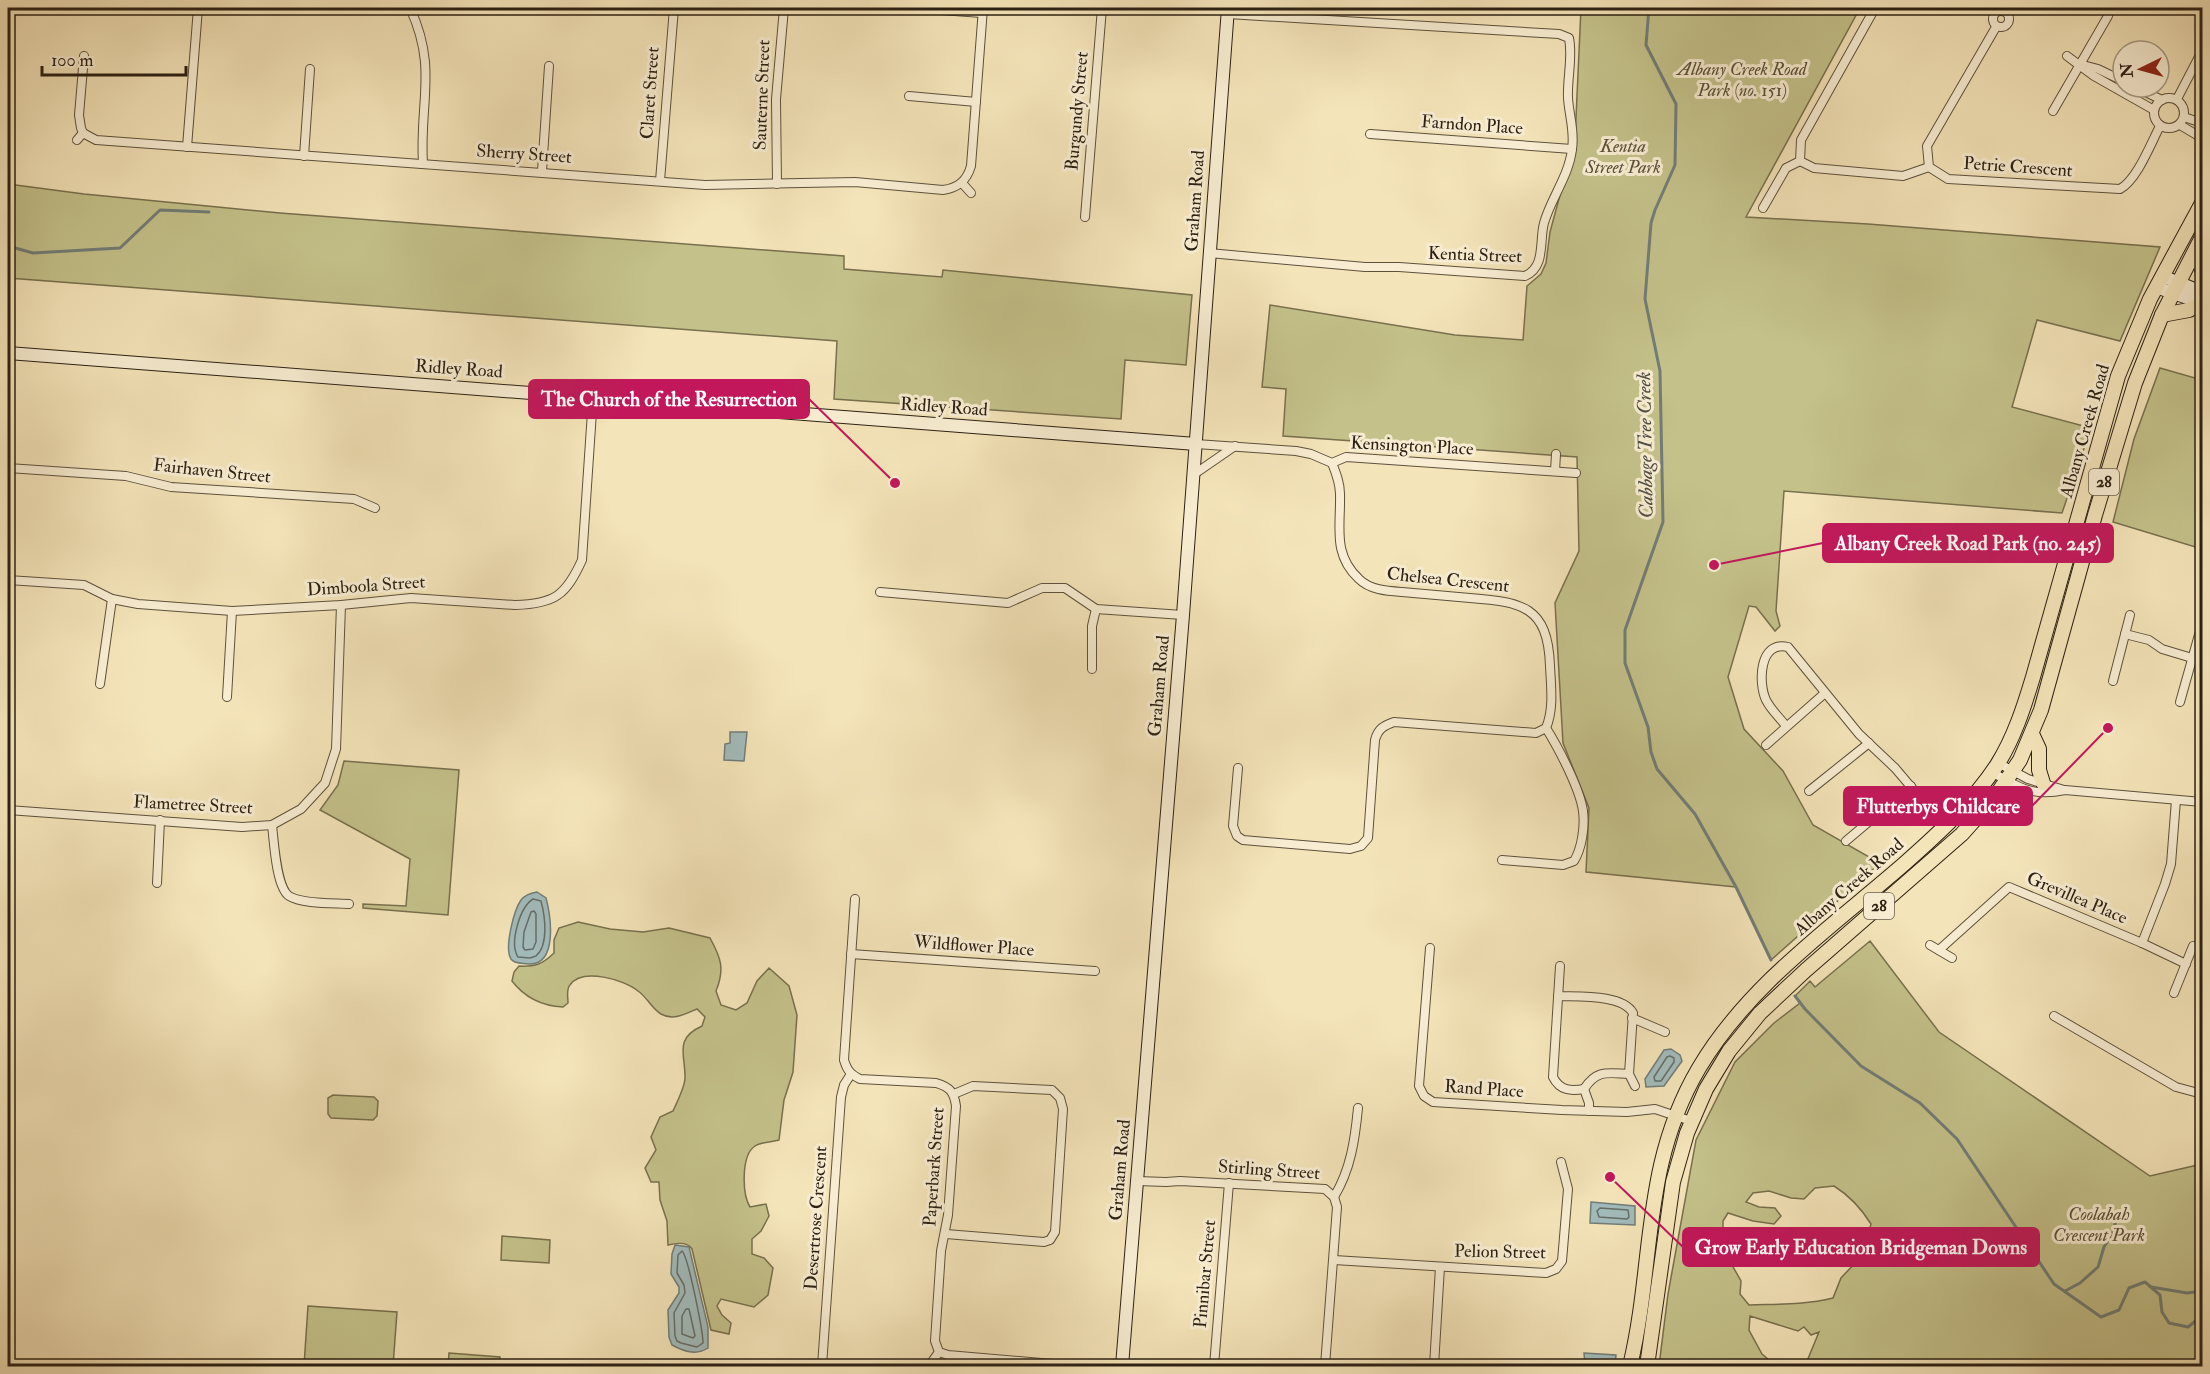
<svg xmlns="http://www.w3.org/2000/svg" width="2210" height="1374" font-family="'IM FELL Double Pica',serif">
<rect width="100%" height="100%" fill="#f4e4b9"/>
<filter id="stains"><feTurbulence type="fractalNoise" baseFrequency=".00333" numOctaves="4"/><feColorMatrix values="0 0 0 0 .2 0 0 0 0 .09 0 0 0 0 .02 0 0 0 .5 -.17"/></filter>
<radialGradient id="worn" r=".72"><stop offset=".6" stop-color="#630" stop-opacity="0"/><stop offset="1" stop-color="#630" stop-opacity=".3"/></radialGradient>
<g fill="#c4c18a" stroke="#78704e" stroke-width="1.5" fill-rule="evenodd">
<polygon points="1581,8 1860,8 1746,217 1868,224 2160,247 2120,341 2037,320 2012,407 2091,428 2062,513 1784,491 1776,611 1780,626 1775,631 1756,607 1749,606 1728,677 1744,729 1783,771 1813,825 1878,862 1877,866 1771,960 1736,887 1586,872 1589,808 1563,743 1555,603 1579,551 1577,457 1283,436 1286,389 1262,387 1270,305 1455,335 1523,340 1527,286 1541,274 1546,263 1550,232 1575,140"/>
<polygon points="8,184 84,194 280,213 844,256 844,269 942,277 943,270 1192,295 1186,365 1125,360 1121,419 834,399 837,341 8,278"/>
<polygon points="2160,368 2202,380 2202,549 2113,522 2134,439"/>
<polygon points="344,761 459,770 448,915 363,908 363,904 406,906 410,859 320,810 338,785"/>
<path d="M578,922L610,929L643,932L669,928L710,938C721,958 725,969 716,991L721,1005L736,1010L747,1003L757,981L769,968L789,986L797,1015L793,1072L784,1100L779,1140C772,1142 761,1142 755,1146C741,1155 742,1194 750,1207L766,1204L769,1216L761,1231L752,1239V1254L764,1258L773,1268L768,1295L754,1307L721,1299L717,1306L722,1315L731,1323L729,1334L711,1330L692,1249C687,1241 676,1243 668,1245L667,1221L660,1200L659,1182H651L645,1168L656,1150L651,1137L660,1117L673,1111C677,1102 684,1089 685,1079C686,1056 673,1039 702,1026L705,1017L697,1009C685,1014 673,1021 661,1014C652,1009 647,997 638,991C625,980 582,967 570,985C566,989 568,997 568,1003L563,1007C543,1006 525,998 512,981L514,972L519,966C535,967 543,964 554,953V940L559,928Z"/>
<path d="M1870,941L1939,1032L2150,1176L2202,1164V1366H1805L1819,1332L1811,1335L1804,1327L1798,1331L1750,1316L1749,1330L1762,1354L1776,1366H1659L1668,1294L1696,1140L1735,1062L1774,1023L1800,1003L1795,996L1810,981L1815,987ZM1834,1186C1850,1196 1861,1208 1871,1224L1866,1242L1856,1262L1841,1278L1833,1298C1805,1305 1777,1304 1749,1305L1740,1294L1741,1281L1732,1265L1723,1236V1221L1728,1213L1753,1221L1774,1224L1781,1216L1775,1208L1759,1207L1746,1202L1753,1193L1769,1191L1791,1198L1804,1199L1815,1188Z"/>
<polygon points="333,1095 374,1097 378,1101 377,1116 373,1120 331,1118 328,1114 328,1098"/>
<polygon points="502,1236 550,1240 549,1263 501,1260"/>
<polygon points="308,1306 397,1312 393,1366 304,1366"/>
<polygon points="449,1353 500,1357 500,1366 448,1366"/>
</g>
<g fill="#a2bbbb" stroke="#727d78" stroke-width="1.5">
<polygon points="730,732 747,732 744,761 724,760 725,744 730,743"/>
<path d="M537,892L546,898C551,917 558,966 528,964C522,963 514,964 511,959C504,948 514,910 521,900C525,895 531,893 537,892Z"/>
<polygon points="1671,1049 1680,1055 1682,1061 1664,1086 1646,1087 1645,1079 1664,1050"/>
<polygon points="1591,1202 1635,1206 1635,1225 1590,1223"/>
<path d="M675,1245L689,1247L708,1327V1348C696,1356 683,1351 672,1345L669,1337L668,1310L679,1293V1287L671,1274L672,1254Z"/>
<polygon points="1584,1353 1616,1355 1615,1366 1585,1366"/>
</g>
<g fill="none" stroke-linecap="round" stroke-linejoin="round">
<g stroke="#666e67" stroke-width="1.5">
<path d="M533,899L541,901C545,916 549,945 536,956L530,958L518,957C509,943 520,907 533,899Z"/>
<polygon points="534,911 536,914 536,942 533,949 525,950 523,947 524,932 531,912"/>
<polygon points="1670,1056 1674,1058 1674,1062 1661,1081 1655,1081 1654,1077 1667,1057"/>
<polygon points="1600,1208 1628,1210 1629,1217 1627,1219 1599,1217 1597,1211"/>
<path d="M682,1251C688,1256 703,1331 703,1343L697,1347L681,1343L677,1341L675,1336L674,1313L685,1293L684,1285L677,1273L678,1255Z"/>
<polygon points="689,1309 695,1336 693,1338 682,1334 682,1316 686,1309"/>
</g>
<g stroke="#727d78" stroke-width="3">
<polyline points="1649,8 1646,45 1676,104 1675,165 1655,210 1651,223 1645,299 1660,371 1663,522 1625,630 1625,663 1648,727 1651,752 1657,769 1695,814 1736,887 1771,960"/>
<polyline points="8,246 33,253 120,248 160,210 209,212"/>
<polyline points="1795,996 1805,1009 1861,1066 1920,1103 1957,1139 2054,1284 2101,1317 2119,1310 2129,1288 2145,1282 2160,1295 2162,1312 2169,1323 2188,1327 2202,1316"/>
<polyline points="2151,1287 2187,1293 2202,1291"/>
<polyline points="2065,1291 2080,1283 2098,1267 2104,1247 2113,1232 2117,1216"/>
</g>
<defs>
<g id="street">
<path d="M410,8C438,68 419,103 423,164"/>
<polyline points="913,8 982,13"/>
<polyline points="1875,8 1801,140 1800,161 1814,168 1903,176 1929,167"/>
<circle cx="2001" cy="19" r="8"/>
<path d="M1996,27L1927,146L1929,167L1948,179L2120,189C2137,180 2151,143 2160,126"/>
<path d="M84,56L79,115L81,128L83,133L96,140L705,185L855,182L943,190C959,188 967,180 971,166L983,8"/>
<polyline points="2067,56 2094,76 2154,110"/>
<polyline points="2083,65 2098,69 2123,81"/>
<polyline points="2135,87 2162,100"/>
<polyline points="909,96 976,102"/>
<circle cx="2169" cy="113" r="15"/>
<polyline points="2177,99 2202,51"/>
<polyline points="2053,111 2108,16"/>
<polyline points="2184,117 2202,123"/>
<polyline points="2180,125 2202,138"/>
<polyline points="1370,134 1572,149"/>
<polyline points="77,140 83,133"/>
<polyline points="187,147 198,8"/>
<polyline points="304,156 310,69"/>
<polyline points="542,171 549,66"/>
<polyline points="660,181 674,8"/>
<polyline points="962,183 971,193"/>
<polyline points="777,184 776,99 784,8"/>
<polyline points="1763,208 1786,168 1800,161"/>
<polyline points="1085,217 1102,8"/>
<path d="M1209,253L1365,267H1399L1525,276C1546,267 1539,241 1544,223C1551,198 1569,176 1572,149C1575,132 1569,115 1568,98C1567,78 1573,58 1569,38L1559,34L1228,14"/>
<polyline points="1196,444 1296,451 1311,454 1332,463 1346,457 1576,473"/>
<polyline points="8,468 126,476 171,487 354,499 375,508"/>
<polyline points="1555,471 1556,454"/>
<polyline points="1193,475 1235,446"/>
<path d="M8,580L84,585L112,599L138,604L232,611L341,605L411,598L515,605C555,604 566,595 582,560L593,397"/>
<polyline points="880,592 1008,603 1042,588 1065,588 1096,609 1183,615"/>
<polyline points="2125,634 2149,640 2162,649 2202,661"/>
<polyline points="1092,669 1092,626 1096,609"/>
<polyline points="2113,681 2130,615"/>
<polyline points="100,684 112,599"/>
<polyline points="227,697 232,611"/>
<polyline points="2180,702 2200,631"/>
<path d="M1786,726C1780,718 1771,710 1766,700C1758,683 1759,640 1788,647L1859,734L1895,768L1945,827"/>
<polyline points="1766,745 1825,693"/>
<polyline points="1998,763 2028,779 2064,790"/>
<path d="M1238,768L1233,826L1237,836L1243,840L1350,849L1361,846L1368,838L1375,740C1378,729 1383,726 1394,722L1536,733L1546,728C1554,709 1551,687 1550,666C1548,606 1522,602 1470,598C1447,596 1424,594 1402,592C1387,591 1370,590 1359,579C1332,554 1341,526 1340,494C1340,483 1336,473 1332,463"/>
<path d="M1992,772C2019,788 2033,797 2065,790L2202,802"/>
<polyline points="1809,791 1869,743"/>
<polyline points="8,810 242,827 272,825 301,809 325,783 336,749 341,605"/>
<path d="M272,825C274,841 276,887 289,896C301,904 335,903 349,904"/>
<polyline points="1846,841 1911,786"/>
<path d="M1502,860L1563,865L1574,861C1582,848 1585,826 1583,811C1580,789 1558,747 1546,728"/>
<polyline points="157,883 160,820"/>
<path d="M855,899L844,1060C847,1070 850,1074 860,1079L936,1083C950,1087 954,1092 956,1106L948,1215L941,1251L935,1341L939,1352L948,1355L1076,1366"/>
<polyline points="2142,943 2165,884 2171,864 2176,800"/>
<polyline points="1930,945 1952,958"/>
<polyline points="1430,948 1419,1086 1424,1096 1433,1102 1562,1110 1627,1112 1655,1109 1691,1121"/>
<polyline points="1939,950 2009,887 2142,943 2186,964"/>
<polyline points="851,954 1095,971"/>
<path d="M1560,966L1553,1077C1560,1091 1571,1091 1584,1089"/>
<polyline points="2174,993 2193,946"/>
<path d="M1558,996C1578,997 1622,994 1633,1013L1629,1074C1608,1073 1597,1069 1584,1089"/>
<polyline points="2054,1016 2176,1087 2202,1094"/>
<polyline points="1632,1018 1665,1032"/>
<polyline points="1629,1074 1635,1086"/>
<polyline points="1584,1089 1589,1103 1589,1111"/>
<polyline points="1137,1181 1166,1182 1180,1181 1325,1189 1334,1197 1337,1207 1325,1366"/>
<path d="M1334,1197C1351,1169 1355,1139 1358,1108"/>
<polyline points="946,1234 1044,1242 1050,1240 1055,1232 1063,1109 1060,1098 1052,1090 973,1086 954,1094"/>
<polyline points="1334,1260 1546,1273 1556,1269 1562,1261 1568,1189 1561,1162"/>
<polyline points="822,1366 841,1097 844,1085 851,1074"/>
<polyline points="929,1366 939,1352"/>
<polyline points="1214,1366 1229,1183"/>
<polyline points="1434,1366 1440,1267"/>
</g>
<g id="secondary">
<polyline points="2162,276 2202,292"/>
<polyline points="2156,287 2202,303"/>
<polyline points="8,353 1196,444"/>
<polyline points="1122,1366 1183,615 1228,8"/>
</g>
<g id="primary">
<polyline points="2197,248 2202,270"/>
<polyline points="2162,315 2189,310 2201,303"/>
<polyline points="2032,734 2039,749 2039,770 2043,783"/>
<path d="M1630,1366C1655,1262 1641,1166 1699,1068C1748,985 1833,926 1904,864C1939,833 1972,803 1997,765C2014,738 2024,707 2033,677L2118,376L2150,299L2202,203"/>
<polyline points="1647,1366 1673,1182 1687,1133 1706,1089 1729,1051 1760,1013 1806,970 1962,834 1995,797 2020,760 2041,710 2095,515 2135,383 2162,315 2202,237"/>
</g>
</defs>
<use href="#street" stroke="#5d513c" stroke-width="10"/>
<use href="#secondary" stroke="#2b2013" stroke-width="14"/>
<use href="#primary" stroke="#2b2013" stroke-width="16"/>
<use href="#street" stroke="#f8edd2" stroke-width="8"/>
<use href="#secondary" stroke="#f8edd2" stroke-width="12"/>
<use href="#primary" stroke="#f4e4b9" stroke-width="14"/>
</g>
<g text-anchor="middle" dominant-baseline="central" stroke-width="6" stroke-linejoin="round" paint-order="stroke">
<g fill="#f8edd2" stroke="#685e4c" stroke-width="1.5">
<rect x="2089" y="469" width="30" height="26" rx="4.5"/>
<rect x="1864" y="893" width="30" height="26" rx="4.5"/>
</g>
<g font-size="16" font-weight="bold" fill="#2b2013">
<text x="2104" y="482">28</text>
<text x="1879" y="906">28</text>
</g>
<g font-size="18" font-style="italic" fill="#595037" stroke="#f8edd2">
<text x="1742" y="69">Albany Creek Road<tspan x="1742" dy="21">Park (no. 151)</tspan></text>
<text x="1623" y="146">Kentia<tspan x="1623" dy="21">Street Park</tspan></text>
<text x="2099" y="1214">Coolabah<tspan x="2099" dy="21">Crescent Park</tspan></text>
</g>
<g font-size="18" fill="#2b2013" stroke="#f8edd2">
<text transform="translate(650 93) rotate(-86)">Claret Street</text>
<text transform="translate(762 95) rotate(-88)">Sauterne Street</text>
<text transform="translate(1077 111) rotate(-85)">Burgundy Street</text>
<text transform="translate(1472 125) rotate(4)">Farndon Place</text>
<text transform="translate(524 154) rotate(4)">Sherry Street</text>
<text transform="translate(2018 167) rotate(4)">Petrie Crescent</text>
<text transform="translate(1195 201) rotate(-86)">Graham Road</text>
<text transform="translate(1475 255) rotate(2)">Kentia Street</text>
<text transform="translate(459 369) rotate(4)">Ridley Road</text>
<text transform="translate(944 407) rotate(4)">Ridley Road</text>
<text transform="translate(2085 431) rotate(-74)">Albany Creek Road</text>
<text transform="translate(1412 446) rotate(3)">Kensington Place</text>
<text transform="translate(212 471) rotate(6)">Fairhaven Street</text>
<text transform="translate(1448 580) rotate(6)">Chelsea Crescent</text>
<text transform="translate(366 586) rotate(-4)">Dimboola Street</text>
<text transform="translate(1159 686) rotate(-85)">Graham Road</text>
<text transform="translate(193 805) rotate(3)">Flametree Street</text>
<text transform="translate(1849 887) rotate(-41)">Albany Creek Road</text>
<text transform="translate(2077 898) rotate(23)">Grevillea Place</text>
<text transform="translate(974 946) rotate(4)">Wildflower Place</text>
<text transform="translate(1484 1089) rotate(4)">Rand Place</text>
<text transform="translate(934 1167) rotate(-86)">Paperbark Street</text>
<text transform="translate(1120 1170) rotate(-85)">Graham Road</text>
<text transform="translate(1269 1170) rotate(4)">Stirling Street</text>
<text transform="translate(816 1218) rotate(-86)">Desertrose Crescent</text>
<text transform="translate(1500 1252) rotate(1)">Pelion Street</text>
<text transform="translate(1205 1274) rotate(-85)">Pinnibar Street</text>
</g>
<g font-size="20" font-style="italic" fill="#4f4e45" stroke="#f8edd2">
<text transform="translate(1645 445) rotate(-91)">Cabbage Tree Creek</text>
</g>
</g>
<path fill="none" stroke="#c2185b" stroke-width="2" d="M895 483L809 399M1714 565L1823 543M2108 728L2032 806M1610 1177L1683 1247"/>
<g fill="#c2185b" stroke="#f8edd2" stroke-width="2">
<circle cx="895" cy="483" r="6"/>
<circle cx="1714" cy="565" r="6"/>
<circle cx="2108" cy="728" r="6"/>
<circle cx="1610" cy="1177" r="6"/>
</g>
<g fill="#c2185b" stroke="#c2185b" stroke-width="2">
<rect x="529" y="380" width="280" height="38" rx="6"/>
<rect x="1823" y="524" width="290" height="38" rx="6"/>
<rect x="1844" y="787" width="188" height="38" rx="6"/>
<rect x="1683" y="1228" width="356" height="38" rx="6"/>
</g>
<g font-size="20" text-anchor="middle" font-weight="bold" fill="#fff">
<text x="669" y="406">The Church of the Resurrection</text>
<text x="1968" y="550">Albany Creek Road Park (no. 245)</text>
<text x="1938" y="813">Flutterbys Childcare</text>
<text x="1861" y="1254">Grow Early Education Bridgeman Downs</text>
</g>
<rect width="2210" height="1374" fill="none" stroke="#f4e4b9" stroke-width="30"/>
<rect x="9" y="9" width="2192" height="1356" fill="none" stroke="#2b2013" stroke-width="3"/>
<rect x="15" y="15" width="2180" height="1344" fill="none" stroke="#2b2013" stroke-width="1.5"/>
<g transform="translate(2141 69) rotate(265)"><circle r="28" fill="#f8edd2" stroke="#a69b86" stroke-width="1.5"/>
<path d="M0-4.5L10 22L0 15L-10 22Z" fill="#8f2418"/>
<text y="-9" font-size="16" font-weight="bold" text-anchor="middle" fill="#2b2013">N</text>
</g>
<path d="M42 66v9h144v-9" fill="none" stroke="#2b2013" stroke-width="3"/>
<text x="51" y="66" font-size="18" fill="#2b2013" stroke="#f8edd2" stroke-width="4.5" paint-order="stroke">100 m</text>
<rect width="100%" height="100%" filter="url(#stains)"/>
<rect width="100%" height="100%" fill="url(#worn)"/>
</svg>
